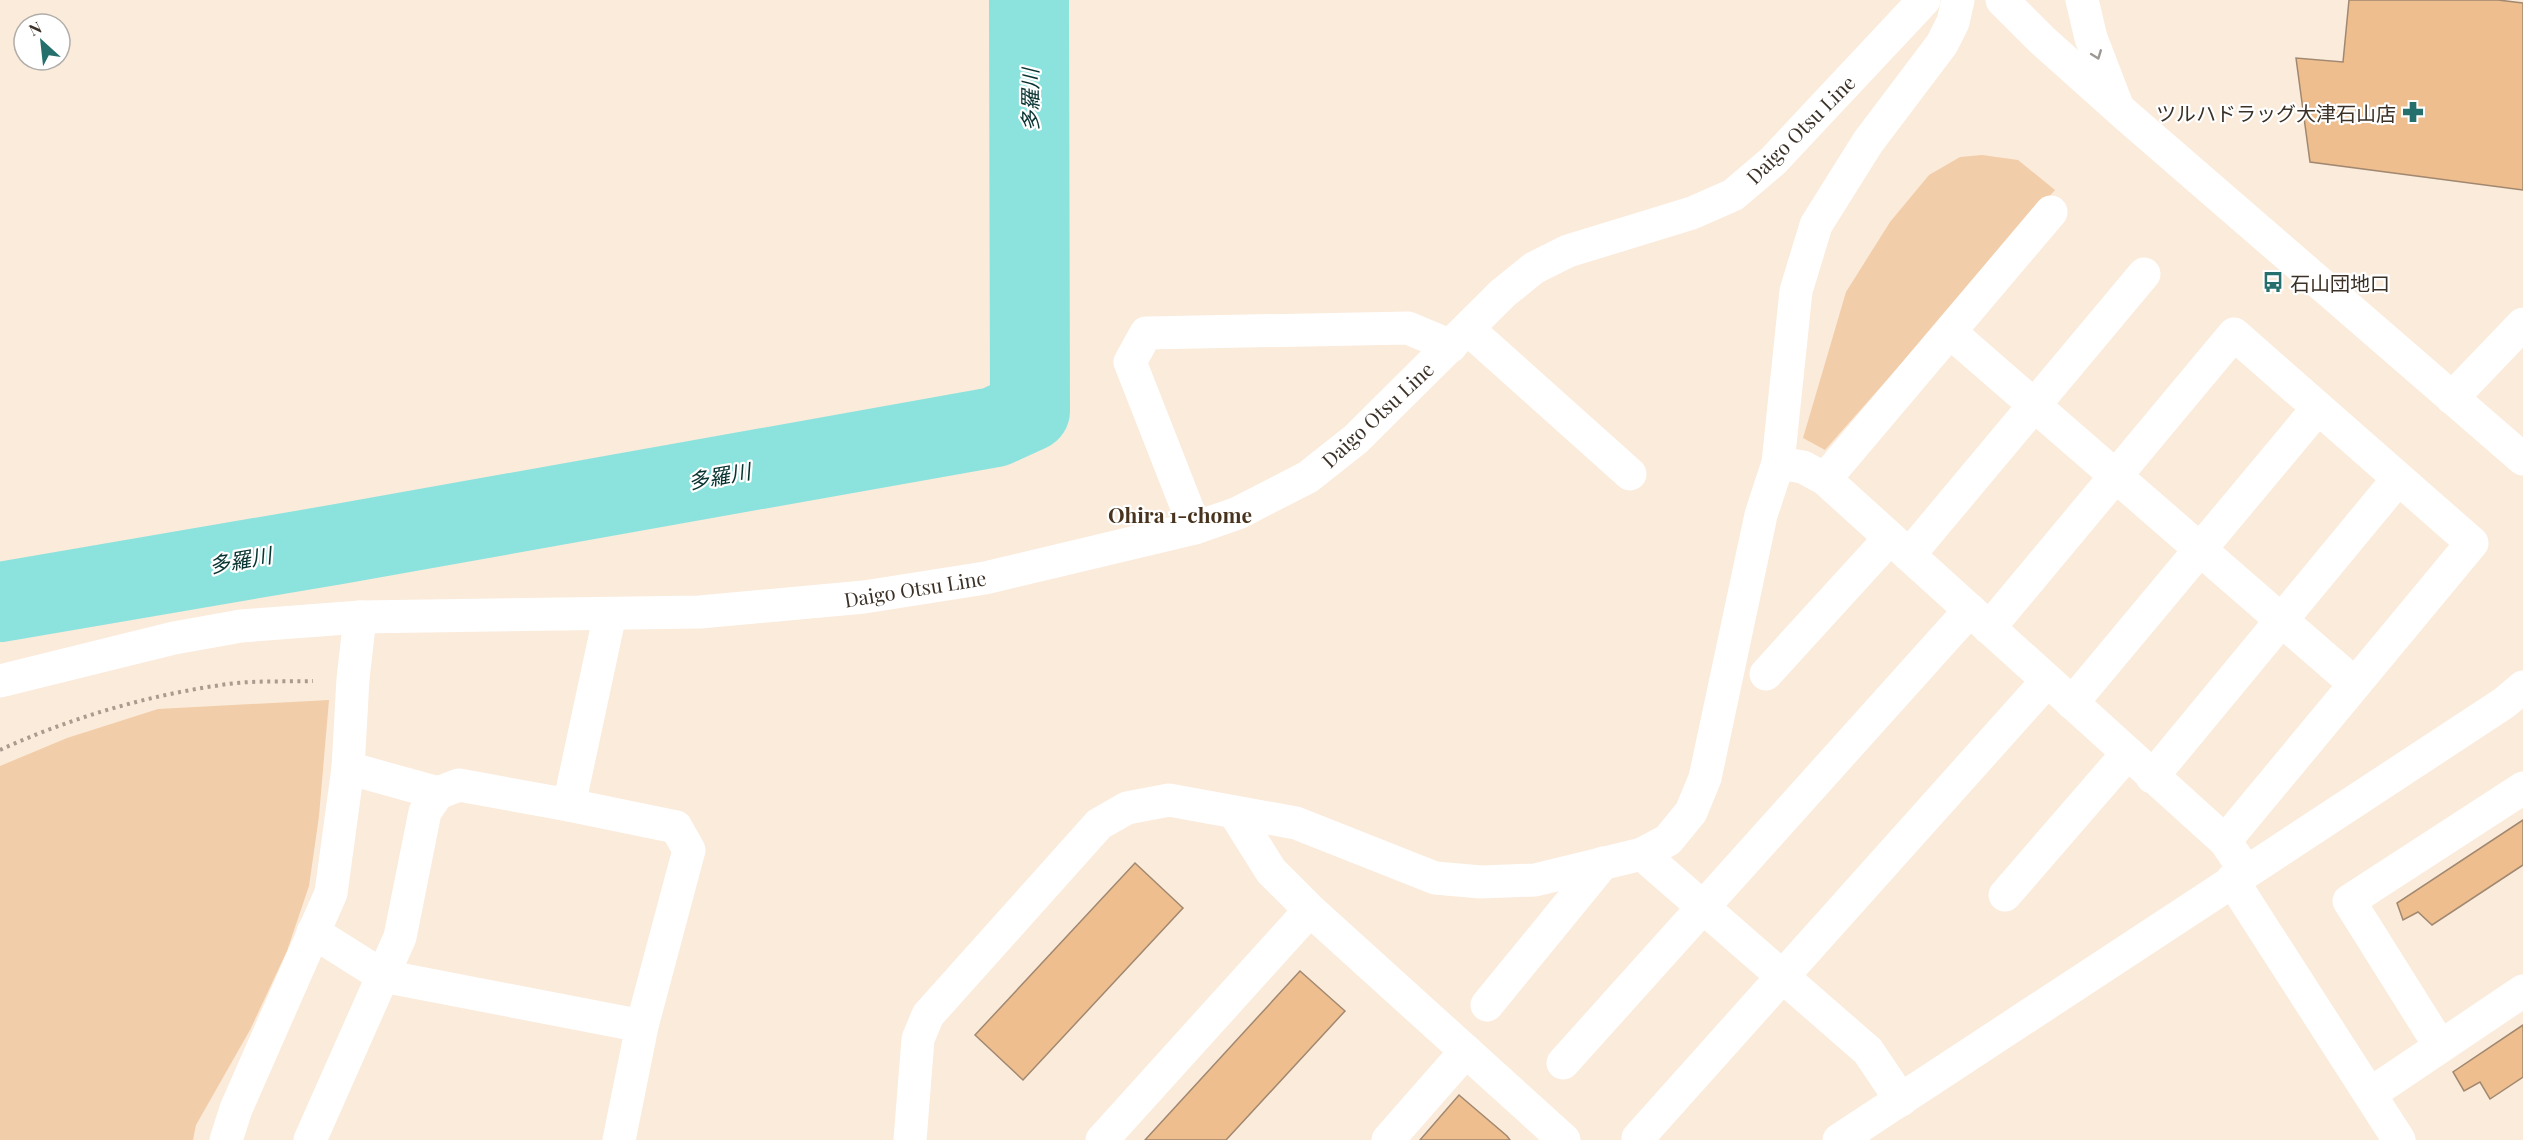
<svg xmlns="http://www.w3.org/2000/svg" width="2523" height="1140" font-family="'Playfair Display','Noto Sans JP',serif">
<rect width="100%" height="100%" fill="#fbebdb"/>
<g fill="#f2cda9">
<polygon points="1982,155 2018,160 2055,190 1825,450 1803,438 1846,292 1890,222 1929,175 1960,157"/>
<polygon points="329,700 319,816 309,886 287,951 250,1030 196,1125 193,1140 0,1140 0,766 67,738 158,709"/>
</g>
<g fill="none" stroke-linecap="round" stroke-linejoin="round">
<polyline stroke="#8ce3de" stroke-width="80" points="0,602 339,544 995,427 1030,411 1029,0"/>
</g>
<g fill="#efbe8e" stroke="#a18870" stroke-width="1.5">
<polygon points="2349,0 2498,0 2523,3 2523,190 2310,162 2296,58 2343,62"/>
<polygon points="2523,820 2523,865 2432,925 2418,912 2403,920 2397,903"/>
<polygon points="1135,863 1183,908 1023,1080 975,1035"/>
<polygon points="1300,971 1345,1011 1226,1140 1145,1140"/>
<polygon points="2523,1025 2523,1077 2490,1099 2480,1082 2464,1091 2453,1072"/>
<polygon points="1459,1095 1507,1136 1510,1140 1420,1140"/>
</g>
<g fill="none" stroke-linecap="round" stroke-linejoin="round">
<path stroke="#a99b8e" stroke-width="4" stroke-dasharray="3 4.5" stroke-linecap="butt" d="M0,750C70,718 145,696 221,685C251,680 283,682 313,681"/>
<g stroke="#fff" stroke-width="33">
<polyline points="2002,0 2042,40 2128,117 2523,459"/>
<polyline points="2082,0 2091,38 2116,103"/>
<polyline points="1468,329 1630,474"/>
<polyline points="1950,332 2355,684"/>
<polyline points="2452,398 2523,324"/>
<polyline points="1778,463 1803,467 1825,479 2225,841 2238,860"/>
<polyline points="1825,479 2051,212"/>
<polyline points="1195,528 1130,362 1146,333 1408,328 1451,346"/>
<polyline points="1909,555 2144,274"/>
<polyline points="1989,628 2234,334 2472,543 2225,841"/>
<polyline points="1766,674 1890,538"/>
<polyline points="0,681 174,638 241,626 360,617 353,679 348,768 331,893 236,1109 226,1140"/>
<polyline points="2072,703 2318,408"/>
<polyline points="348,768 438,793"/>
<polyline points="2152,777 2398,479"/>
<polyline points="569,805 676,827 689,850 642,1026 619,1140"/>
<polyline points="1234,812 1271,871 1310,910 1564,1140"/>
<polyline points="1642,854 1868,1051 1901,1100"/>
<polyline points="2232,880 2399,1140"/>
<polyline points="2005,895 2127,754"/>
<polyline points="313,932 383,976 642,1026"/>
<polyline points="1487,1005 1603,863"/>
<polyline points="2440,1046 2349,901 2523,788"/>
<polyline points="1563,1063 1970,610"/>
<polyline points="2370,1094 2523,991"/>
<polyline points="1638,1138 2047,681"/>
<polyline points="310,1140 400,937 425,812 438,793 459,785 569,805 610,614"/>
<polyline points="910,1140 918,1039 928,1015 1099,824 1127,808 1169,800 1296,823 1435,878 1481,882 1535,880 1642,854 1668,840 1691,812 1705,778 1761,515 1778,463 1796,291 1816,225 1868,142 1942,44 1953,22 1958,0"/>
<polyline points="1102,1140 1310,910"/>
<polyline points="1388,1140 1466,1051"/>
<polyline points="1839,1140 2504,703 2523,687"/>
</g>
<polyline stroke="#fff" stroke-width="33" points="360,617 700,612 864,597 985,578 1195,528 1238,513 1308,477 1356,439 1503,293 1534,268 1568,251 1692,213 1733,195 1773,161 1924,0"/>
</g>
<defs><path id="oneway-chevron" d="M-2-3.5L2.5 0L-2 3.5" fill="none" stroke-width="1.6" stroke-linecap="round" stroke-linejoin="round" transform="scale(1.5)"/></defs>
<use stroke="#9d9893" href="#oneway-chevron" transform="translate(2097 55) rotate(69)"/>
<defs>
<symbol id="pharmacy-bare" viewBox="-9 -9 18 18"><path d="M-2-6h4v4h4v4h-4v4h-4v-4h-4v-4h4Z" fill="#256f6c" stroke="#fff" stroke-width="2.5" paint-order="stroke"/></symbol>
<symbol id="bus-bare" viewBox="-9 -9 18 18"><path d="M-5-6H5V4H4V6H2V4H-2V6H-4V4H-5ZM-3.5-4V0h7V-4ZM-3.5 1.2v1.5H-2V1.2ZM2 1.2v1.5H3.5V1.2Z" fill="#256f6c" stroke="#fff" stroke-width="2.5" paint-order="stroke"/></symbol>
</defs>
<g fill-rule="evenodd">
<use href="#pharmacy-bare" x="2398" y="97" width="30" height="30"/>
<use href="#bus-bare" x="2258" y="267" width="30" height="30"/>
</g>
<g text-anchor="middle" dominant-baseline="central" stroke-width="4.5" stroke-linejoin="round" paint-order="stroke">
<g font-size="20" fill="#3b3127" stroke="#fff" text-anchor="end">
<text x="2396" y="112">ツルハドラッグ大津石山店</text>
<text x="2290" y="282" text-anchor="start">石山団地口</text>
</g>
<g font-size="20" fill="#3b3127" stroke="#fff">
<text transform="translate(1800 129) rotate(-45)">Daigo Otsu Line</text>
<text transform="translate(1377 414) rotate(-43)">Daigo Otsu Line</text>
<text transform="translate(915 588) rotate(-9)">Daigo Otsu Line</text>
</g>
<g font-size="21" font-style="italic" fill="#073331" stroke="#fff">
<text transform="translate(1029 100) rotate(-90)">多羅川</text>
<text transform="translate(719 475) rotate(-10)">多羅川</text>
<text transform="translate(240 559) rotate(-10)">多羅川</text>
</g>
<g font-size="21" font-weight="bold" fill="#48331e" stroke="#fff">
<text x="1180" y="514">Ohira 1-chome</text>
</g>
</g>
<g transform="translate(42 42) rotate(333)"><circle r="28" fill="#ffffff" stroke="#b1ada9" stroke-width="1.5"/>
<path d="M0-4.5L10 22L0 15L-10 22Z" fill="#256f6c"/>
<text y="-9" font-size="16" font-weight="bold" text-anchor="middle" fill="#3b3127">N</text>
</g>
</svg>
